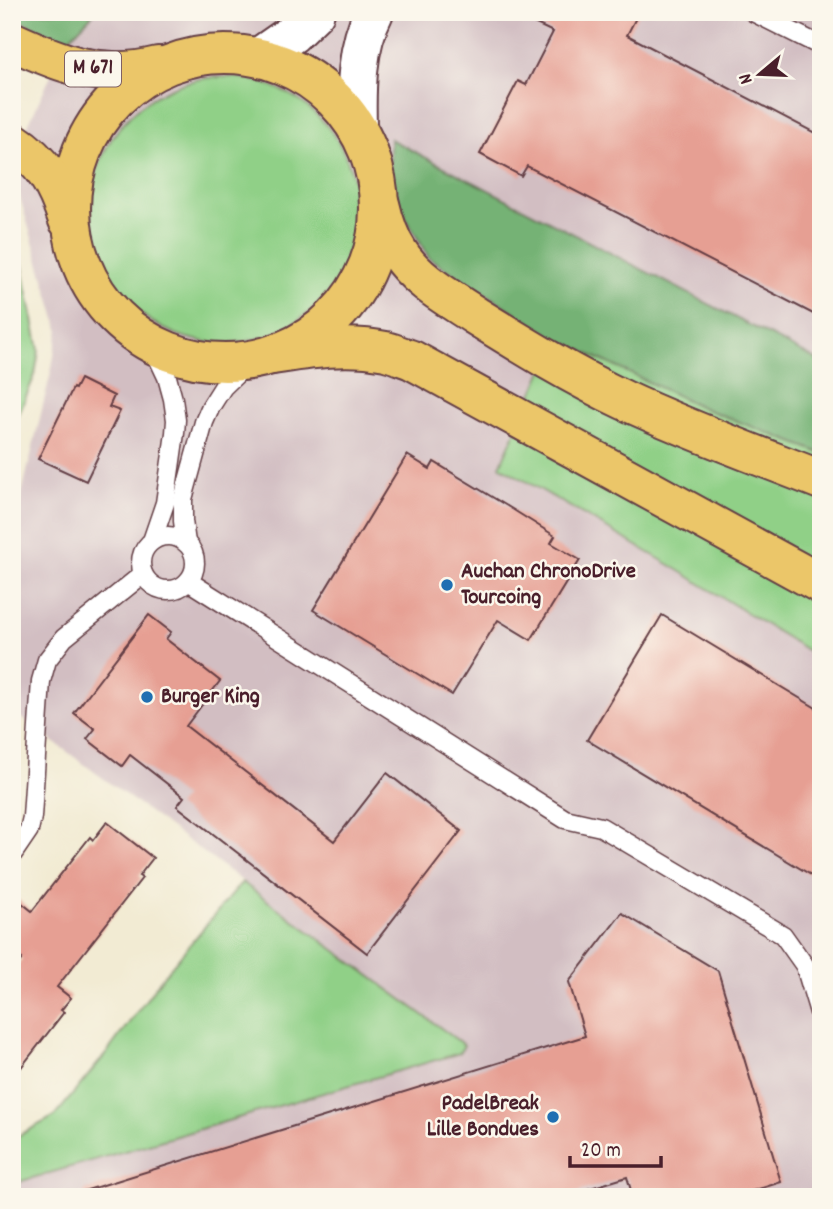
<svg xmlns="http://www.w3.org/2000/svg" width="833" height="1209" viewBox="0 0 833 1209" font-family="Dekko,sans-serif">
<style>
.industrial{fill:#d2bec2}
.green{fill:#90d087;stroke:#6d7859;stroke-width:2}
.forest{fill:#74b274;stroke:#5f6850;stroke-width:2}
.building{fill:#e69f93}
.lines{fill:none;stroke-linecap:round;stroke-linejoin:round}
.service-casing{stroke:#633e44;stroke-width:21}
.tertiary-casing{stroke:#633e44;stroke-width:42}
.primary-casing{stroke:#633e44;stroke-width:42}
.motorway-casing{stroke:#633e44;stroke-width:42}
.service{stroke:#fff;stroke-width:18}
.tertiary{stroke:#fff;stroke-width:38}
.primary{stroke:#ebc669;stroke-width:38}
.motorway{stroke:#ebc669;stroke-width:38}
.poi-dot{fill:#1f6fb2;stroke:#fbf7ec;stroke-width:2.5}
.labels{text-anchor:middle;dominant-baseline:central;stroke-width:5;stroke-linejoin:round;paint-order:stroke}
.shield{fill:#fbf7ec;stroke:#7f6065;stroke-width:2}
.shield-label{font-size:21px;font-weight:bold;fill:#4a1f2b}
.poi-label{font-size:23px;font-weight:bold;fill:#4a1f2b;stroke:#fbf7ec;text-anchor:start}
</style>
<rect width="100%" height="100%" fill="#fbf7ec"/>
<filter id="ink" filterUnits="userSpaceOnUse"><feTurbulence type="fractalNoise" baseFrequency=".0143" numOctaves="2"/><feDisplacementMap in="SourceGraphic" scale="14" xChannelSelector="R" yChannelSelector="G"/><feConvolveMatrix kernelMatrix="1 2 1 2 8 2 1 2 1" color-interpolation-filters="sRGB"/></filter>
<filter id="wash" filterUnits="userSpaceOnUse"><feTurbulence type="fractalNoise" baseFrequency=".00686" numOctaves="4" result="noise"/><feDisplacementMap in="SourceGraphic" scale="28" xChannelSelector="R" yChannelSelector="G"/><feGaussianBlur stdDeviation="1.57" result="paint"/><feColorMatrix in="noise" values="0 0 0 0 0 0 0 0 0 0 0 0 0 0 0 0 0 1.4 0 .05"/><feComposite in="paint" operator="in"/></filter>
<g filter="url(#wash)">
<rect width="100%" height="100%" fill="#f2ebd3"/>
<polygon class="industrial" points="95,12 821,12 821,362 391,139 390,172 429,258 557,339 500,466 675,568 821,659 821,1197 12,1197 12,1184 459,1053 464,1045 12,711 12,534 51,372 59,329 12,171 12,160 66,42"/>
<g class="green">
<circle cx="224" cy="210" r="133"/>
<polygon points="12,231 16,233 39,350 35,375 12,430"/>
<polygon points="557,339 706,409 821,453 821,659 675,568 500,466"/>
<polygon points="242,882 464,1045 460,1053 12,1184 12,1139 55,1116 106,1054 165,974"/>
</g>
<g class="forest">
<polygon points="12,12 95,12 66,42 12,17"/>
<polygon points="390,139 821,362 821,453 706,409 557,339 429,258 402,211 390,172"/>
</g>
<g id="blocks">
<g class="building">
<polygon points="511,12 639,12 627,35 821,136 821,318 527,166 521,176 480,154 518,81 526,85 553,32"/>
<polygon points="80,379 114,396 109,407 120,411 86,481 38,459 73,388 75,389"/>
<polygon points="407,455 430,469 434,462 512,509 555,536 551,543 580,560 531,640 498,620 452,695 313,610"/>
<polygon points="149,615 171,632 166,639 220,681 186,726 334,841 387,773 461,831 367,953 177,806 184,797 130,755 122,766 87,739 95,729 74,713"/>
<polygon points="662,615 821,711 821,881 587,740"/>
<polygon points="107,822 153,858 139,876 142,878 57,987 71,998 61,1010 64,1012 12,1079 12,972 22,959 12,951 12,895 32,911 90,837 93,840"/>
<polygon points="622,913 718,971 781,1182 733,1197 633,1197 627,1177 561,1197 85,1197 84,1191 585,1036 569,982"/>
</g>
</g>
</g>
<g filter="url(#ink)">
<use href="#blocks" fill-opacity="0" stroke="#633e44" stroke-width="2"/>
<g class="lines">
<defs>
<g id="service">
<polyline points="753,12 821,46"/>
<polyline points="151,343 167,377 173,399 176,420 175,433 165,503 152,541"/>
<circle cx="168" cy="563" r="27"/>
<polyline points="186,543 183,521 183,499 204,422 211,406 223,387 251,360"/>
<polyline points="188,581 565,819 601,827 783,935 805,966 821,1019"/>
<polyline points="12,855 29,830 32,817 41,681 47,660 64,638 143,574"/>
</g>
<g id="tertiary">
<polyline points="259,57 292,34 315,12"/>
<path d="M357,127c-1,-38 -1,-80 17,-115"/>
</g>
<g id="primary">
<path d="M12,41c50,23 90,39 146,25"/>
<circle cx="225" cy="208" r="154"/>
<path d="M12,141c32,21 44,43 56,79"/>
</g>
<g id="motorway">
<path d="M380,204c4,18 9,34 19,49 18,28 50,45 77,63 48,30 97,60 148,84 64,30 131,54 197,80"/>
<path d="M272,355c37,-6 76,-12 114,-4 8,2 17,6 26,9l409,224"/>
</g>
</defs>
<use href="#service" class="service-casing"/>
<use href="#tertiary" class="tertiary-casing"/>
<use href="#primary" class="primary-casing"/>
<use href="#motorway" class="motorway-casing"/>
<use href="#service" class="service"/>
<use href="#tertiary" class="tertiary"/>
<use href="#primary" class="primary"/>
<use href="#motorway" class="motorway"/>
</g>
</g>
<g class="poi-dot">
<circle cx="447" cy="585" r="7"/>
<circle cx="147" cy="697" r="7"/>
<circle cx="553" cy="1117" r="7"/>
</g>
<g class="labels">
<rect class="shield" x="65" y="51.5" width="56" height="35" rx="5"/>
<g class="shield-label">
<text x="93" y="69">M 671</text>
</g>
<g class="poi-label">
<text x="461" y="572">Auchan ChronoDrive<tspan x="461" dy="26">Tourcoing</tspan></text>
<text x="161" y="697">Burger King</text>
<text x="539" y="1104" text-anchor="end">PadelBreak<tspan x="539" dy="26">Lille Bondues</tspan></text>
</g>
</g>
<rect width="833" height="1209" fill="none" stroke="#fbf7ec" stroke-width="42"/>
<g transform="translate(760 74) rotate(251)" stroke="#fbf7ec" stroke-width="5" paint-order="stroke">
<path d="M0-5L12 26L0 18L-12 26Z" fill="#4a1f2b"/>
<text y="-10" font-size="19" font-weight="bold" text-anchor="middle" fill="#4a1f2b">N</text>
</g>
<path d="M570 1156v10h91v-10" fill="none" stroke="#4a1f2b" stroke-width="3.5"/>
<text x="581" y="1156" font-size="21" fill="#4a1f2b" stroke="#fbf7ec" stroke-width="5" paint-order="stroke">20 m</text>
</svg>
